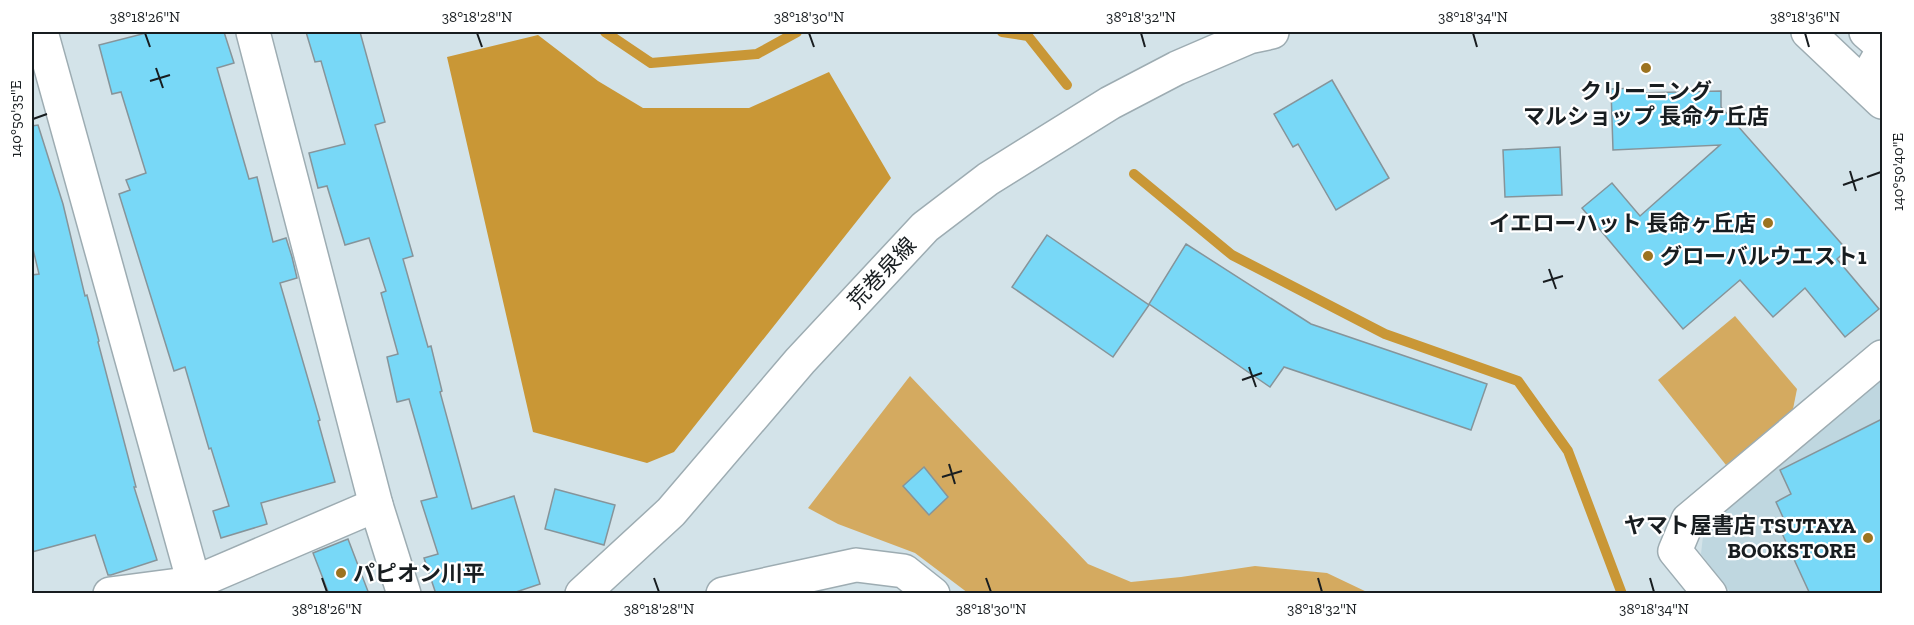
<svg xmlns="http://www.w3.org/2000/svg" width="1914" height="625" viewBox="0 0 1914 625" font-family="'Zilla Slab','Noto Sans JP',serif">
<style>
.built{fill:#bfd7e0}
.green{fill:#d4aa60}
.water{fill:#c99736}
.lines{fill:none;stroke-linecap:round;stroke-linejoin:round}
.stream{stroke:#c99736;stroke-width:10}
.building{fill:#78d8f7;stroke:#86949a;stroke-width:1.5}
.minor-casing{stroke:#9dacb2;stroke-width:36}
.tertiary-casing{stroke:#9dacb2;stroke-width:36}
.primary-casing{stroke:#9dacb2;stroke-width:36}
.minor{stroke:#fff;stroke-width:33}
.tertiary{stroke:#fff;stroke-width:33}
.primary{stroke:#fff;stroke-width:33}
.ticks{fill:none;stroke:#181d20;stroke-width:2}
.poi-dot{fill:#9c7320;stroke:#fff;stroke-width:2}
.labels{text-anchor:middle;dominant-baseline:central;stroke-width:4.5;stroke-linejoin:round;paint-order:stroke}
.poi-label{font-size:22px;font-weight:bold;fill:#181d20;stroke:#fff;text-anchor:end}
.street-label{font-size:22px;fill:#181d20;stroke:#fff}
.neatline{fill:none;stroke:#181d20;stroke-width:2}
.ticks-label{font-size:15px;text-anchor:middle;fill:#181d20}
</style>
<rect width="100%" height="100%" fill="#d3e3e9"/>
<polygon class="built" points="1882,377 1882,593 1731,593 1701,554 1704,527"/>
<g class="green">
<polygon points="1735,316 1797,389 1792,414 1726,465 1658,380"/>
<polygon points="910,376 1088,564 1131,582 1181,577 1255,566 1327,573 1369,593 968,593 915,553 838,524 808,508"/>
</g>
<polygon class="water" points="538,35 598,81 643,108 749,108 829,72 891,178 674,452 647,463 533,432 447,57"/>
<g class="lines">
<g class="stream">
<polyline points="605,32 651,63 757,54 797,32"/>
<polyline points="1002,32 1028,36 1067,85"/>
<polyline points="1134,174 1232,255 1385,334 1518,381 1568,451 1622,594"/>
</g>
</g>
<g class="building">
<polygon points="150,32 224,32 234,63 217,68 249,179 257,177 273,242 286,238 292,257 297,278 280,283 320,420 318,421 335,482 261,503 267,524 221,538 213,511 229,506 211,448 209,449 185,367 174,371 119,194 130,190 126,180 146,173 121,92 112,94 99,45"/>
<polygon points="306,32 360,32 385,122 375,125 413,256 403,259 428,347 431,346 442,391 440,392 472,509 514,496 540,584 510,594 436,594 424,558 438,554 421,501 437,497 409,399 397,402 387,357 398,354 381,293 386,291 369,238 345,245 327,186 318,188 309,153 345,144 321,61 315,62"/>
<polygon points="1332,80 1389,178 1336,210 1298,144 1293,147 1274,114"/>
<polygon points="1638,88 1638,93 1721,91 1721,107 1847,250 1837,259 1879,309 1845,337 1805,288 1773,317 1740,280 1683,329 1582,208 1612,183 1640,216 1720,145 1613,150 1611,89"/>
<polygon points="38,125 63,204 85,296 87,295 99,341 98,342 136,487 134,487 157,560 111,575 108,575 95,535 32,552 32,275 39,274 32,245 32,126"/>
<polygon points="1560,147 1562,195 1505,197 1503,150"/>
<polygon points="1047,235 1149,305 1113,357 1012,287"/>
<polygon points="1186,244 1311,324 1487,384 1471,430 1284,367 1270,387 1149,304"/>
<polygon points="1882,419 1882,594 1810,594 1780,529 1787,526 1776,502 1791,494 1780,470"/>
<polygon points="924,467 948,497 929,515 903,486"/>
<polygon points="555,489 615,505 604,545 545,529"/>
<polygon points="348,539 369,594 329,594 313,553"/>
</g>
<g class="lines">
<defs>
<g id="minor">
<polyline points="41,32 194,583"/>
<polyline points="253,32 376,505 404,594"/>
<polyline points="110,594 194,583 376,505"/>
<polyline points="723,594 856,565 904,571 933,594"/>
<polyline points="1710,594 1675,551 1688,520 1882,357"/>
</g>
<g id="tertiary">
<polyline points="1864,83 1882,52"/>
<polyline points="582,594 671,512 800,361 925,227 988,179 1110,103 1177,68 1249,37 1272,32"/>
</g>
<g id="primary">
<polyline points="1808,32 1882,102"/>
<polyline points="1866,32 1882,46"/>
</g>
</defs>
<use href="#minor" class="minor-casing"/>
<use href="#tertiary" class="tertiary-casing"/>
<use href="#primary" class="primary-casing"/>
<use href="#minor" class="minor"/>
<use href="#tertiary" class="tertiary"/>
<use href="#primary" class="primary"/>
</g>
<path class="ticks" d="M145,33l5,14M477,33l5,14M809,33l5,14M1141,33l4,14M1473,33l4,14M1805,33l4,14M156,68l7,20M150,81l20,-6M33,119l14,-5M1850,171l6,20M1867,177l14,-5M1843,185l20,-7M1549,269l7,20M1543,282l20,-6M1249,367l7,20M1242,380l20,-7M949,464l6,20M942,477l20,-6M322,578l5,14M654,578l5,14M986,578l5,14M1318,578l4,14M1650,578l4,14"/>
<g class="poi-dot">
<circle cx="1646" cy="68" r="6"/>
<circle cx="1768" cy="223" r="6"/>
<circle cx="1648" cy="256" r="6"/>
<circle cx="1868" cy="538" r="6"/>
<circle cx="341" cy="573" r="6"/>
</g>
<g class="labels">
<g class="poi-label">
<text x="1646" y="91" text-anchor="middle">クリーニング<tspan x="1646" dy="25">マルショップ 長命ケ丘店</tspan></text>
<text x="1756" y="223">イエローハット 長命ヶ丘店</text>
<text x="1660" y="256" text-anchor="start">グローバルウエスト1</text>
<text x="1856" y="525">ヤマト屋書店 TSUTAYA<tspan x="1856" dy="25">BOOKSTORE</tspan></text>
<text x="353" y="573" text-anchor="start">パピオン川平</text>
</g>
<g class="street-label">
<text transform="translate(882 273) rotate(-47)">荒巻泉線</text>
</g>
</g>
<rect width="1914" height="625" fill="none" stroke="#ffffff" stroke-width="66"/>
<rect x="33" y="33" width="1848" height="559" class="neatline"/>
<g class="ticks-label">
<text x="145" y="22">38°18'26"N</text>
<text x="477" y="22">38°18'28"N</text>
<text x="809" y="22">38°18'30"N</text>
<text x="1141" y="22">38°18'32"N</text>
<text x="1473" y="22">38°18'34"N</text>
<text x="1805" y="22">38°18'36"N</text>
<text transform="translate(16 119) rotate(-90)" y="5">140°50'35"E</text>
<text transform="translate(1898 172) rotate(-90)" y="5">140°50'40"E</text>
<text x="327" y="614">38°18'26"N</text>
<text x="659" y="614">38°18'28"N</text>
<text x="991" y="614">38°18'30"N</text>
<text x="1322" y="614">38°18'32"N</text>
<text x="1654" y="614">38°18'34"N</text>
</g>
</svg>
